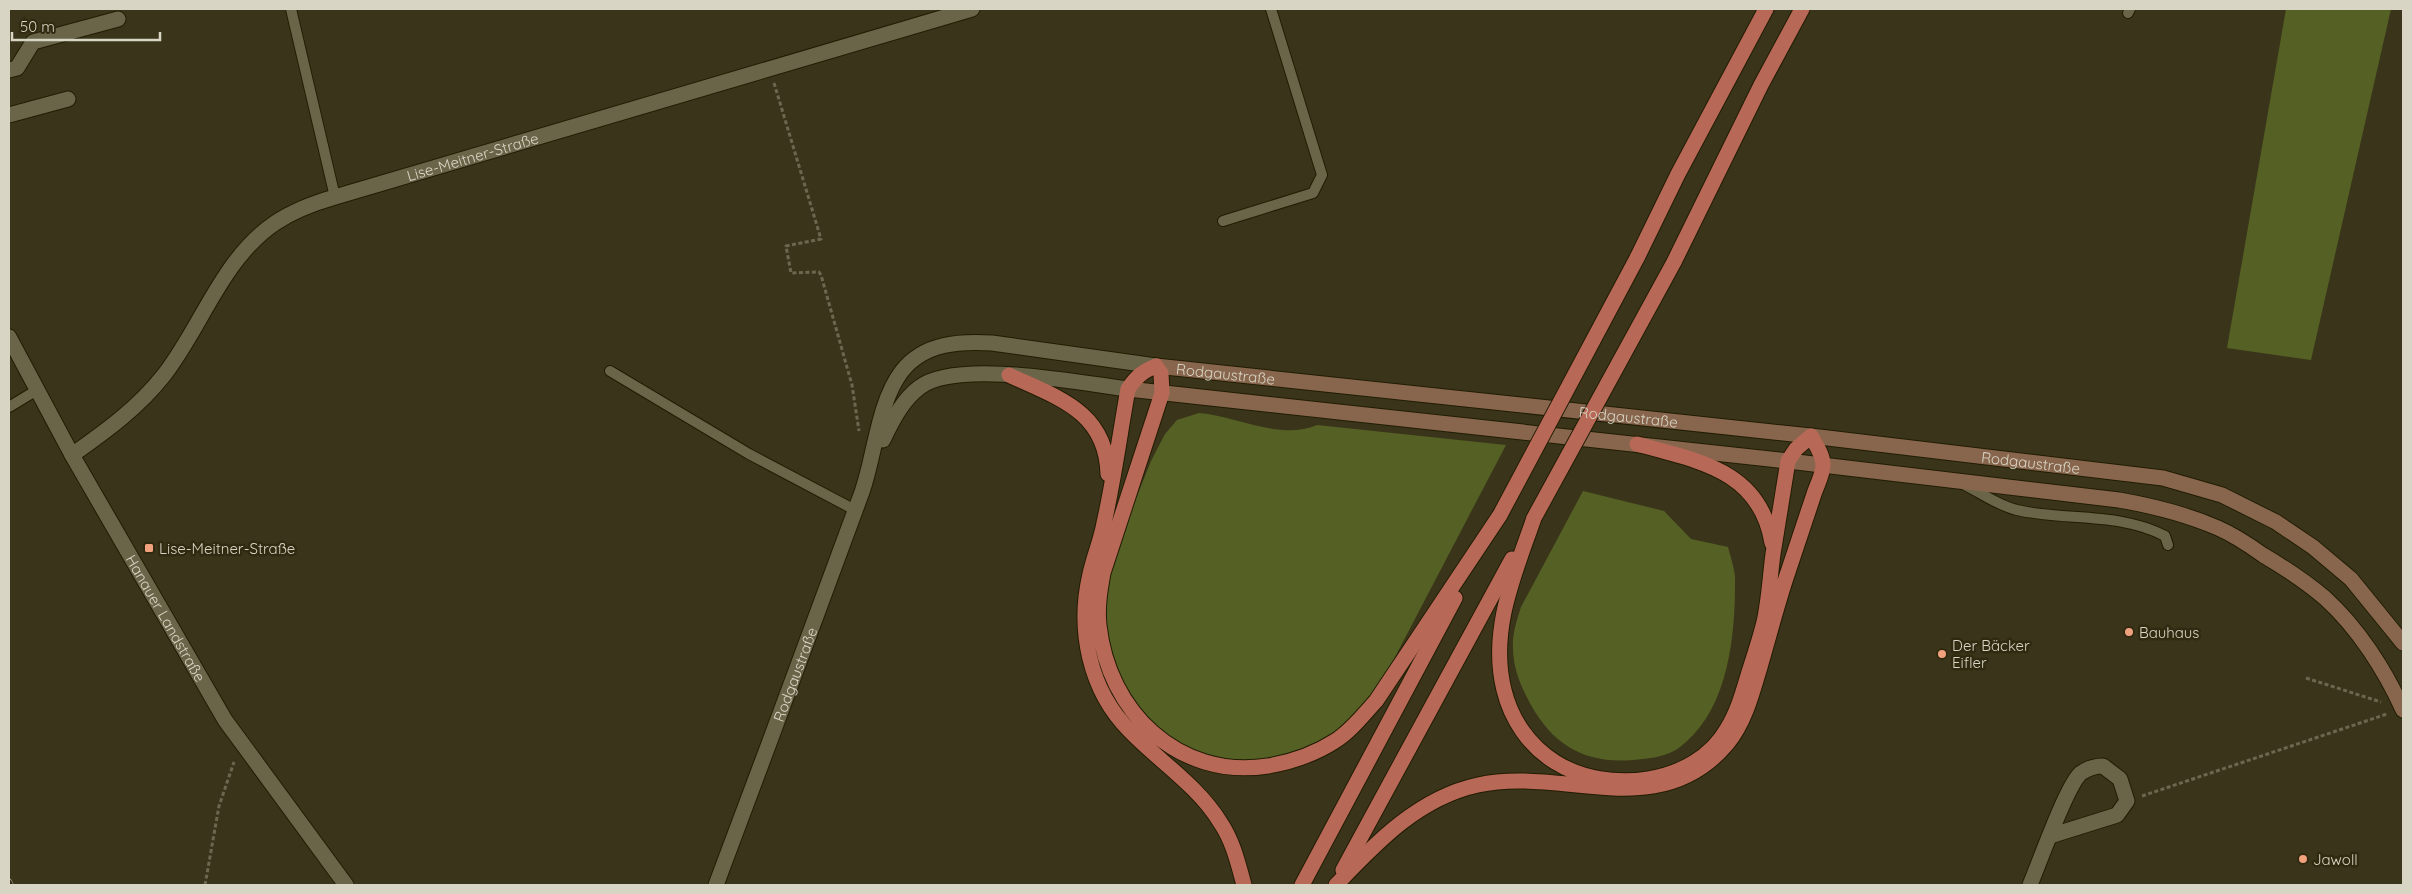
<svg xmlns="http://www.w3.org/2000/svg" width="2412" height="894" viewBox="0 0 2412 894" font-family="Quicksand,sans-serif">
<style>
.green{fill:#556124}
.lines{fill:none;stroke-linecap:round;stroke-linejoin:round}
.service-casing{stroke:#211c03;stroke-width:12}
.minor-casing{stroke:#211c03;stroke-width:17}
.tertiary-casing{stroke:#211c03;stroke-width:17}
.secondary-casing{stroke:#211c03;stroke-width:17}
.trunk-casing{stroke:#211c03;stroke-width:17}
.path{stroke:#6c6850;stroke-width:3;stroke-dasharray:4 2.5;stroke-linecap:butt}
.service{stroke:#6a6448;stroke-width:10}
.minor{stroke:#6a6448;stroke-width:15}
.tertiary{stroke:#6a6448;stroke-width:15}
.secondary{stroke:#87664d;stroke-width:15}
.trunk{stroke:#b86856;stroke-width:15}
.rail-casing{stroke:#989480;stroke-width:5.5}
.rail{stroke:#302a10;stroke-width:4;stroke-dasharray:11;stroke-linecap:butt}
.trunk-bridge-casing{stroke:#211c03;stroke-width:17;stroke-linecap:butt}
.trunk-bridge{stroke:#b86856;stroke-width:15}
.poi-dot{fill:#f1a17c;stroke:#302a10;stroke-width:2}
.labels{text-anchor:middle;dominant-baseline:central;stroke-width:5;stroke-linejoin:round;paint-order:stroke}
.street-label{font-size:15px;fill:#d8d5c5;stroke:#302a10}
.poi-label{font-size:15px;fill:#d8d5c5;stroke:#302a10;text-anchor:start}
</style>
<rect width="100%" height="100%" fill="#3a351a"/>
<g class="green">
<polygon points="2286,9 2391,9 2311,360 2227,348"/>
<path d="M1199,413c38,3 81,28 118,12l189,20 -133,254 -22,24 -45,29 -51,10 -44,-5 -39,-17 -26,-19 -26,-39 -16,-57 5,-52 17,-50 25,-62 14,-27 12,-14z"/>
<path d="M1583,491l81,20 27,28 37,8c3,12 8,25 7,37 0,53 -7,121 -49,158 -4,3 -8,7 -12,9 -11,6 -28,8 -41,9 -47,4 -79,-14 -102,-55 -10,-18 -18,-37 -18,-57 -1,-14 4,-28 8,-41z"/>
</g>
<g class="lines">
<defs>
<g id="service">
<polyline points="291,9 335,197"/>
<polyline points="2128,13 2130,9"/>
<polyline points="1223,221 1313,193 1322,175 1271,9"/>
<polyline points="610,371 749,454 855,510"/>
<polyline points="9,407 37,390"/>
<path d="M1965,485c16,8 34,21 52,25 48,11 103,2 148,26l3,9"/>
</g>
<g id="minor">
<polyline points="9,70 17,68 33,42 118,19"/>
<polyline points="9,115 68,99"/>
<path id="s1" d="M72,455c34,-24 66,-47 92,-80 38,-49 58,-116 111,-152 18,-12 39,-20 60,-26l637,-188"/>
<path d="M2030,885c9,-21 37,-101 51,-112 7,-5 14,-7 22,-7l17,13 7,22 -10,14 -67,21"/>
</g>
<g id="tertiary">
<path id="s2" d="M9,337l63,118 153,265 121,165"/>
<path d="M883,440c9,-19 20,-41 37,-53 37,-28 161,-4 208,2"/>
<path id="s3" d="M716,885c49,-131 98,-261 146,-393 13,-37 16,-90 40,-121 22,-28 57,-30 90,-28l164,23"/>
</g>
<g id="secondary">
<path id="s4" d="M1156,366l655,70 352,42 59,17 54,27 37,25 38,32 52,64"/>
<path d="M1128,389l660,72 331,39c34,6 67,14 99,28 16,7 31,17 45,27 22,13 43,27 62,43 33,30 60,72 78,112"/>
</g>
<g id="trunk">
<polyline points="1637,258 1678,174 1766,9"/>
<polyline points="1674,262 1761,85 1802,9"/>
<path d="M1009,375c49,23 97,36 99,99"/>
<path d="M1637,444c61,17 123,26 135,99"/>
<polyline points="1343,870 1512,559"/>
<path d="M1244,885c-6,-22 -11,-44 -24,-63 -23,-37 -60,-60 -90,-91 -41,-41 -53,-102 -40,-157 4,-18 11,-34 14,-51 10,-44 16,-90 24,-134 8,-12 15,-18 28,-23l5,7 1,20 -59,180c-3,17 -6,34 -4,52 9,86 79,155 169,141 23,-4 47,-12 67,-25 16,-10 28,-26 41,-40l124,-186"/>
<polyline points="1302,885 1455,598"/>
<path d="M1336,885c40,-42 82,-87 142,-100 85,-19 180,40 249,-41 18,-22 25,-50 33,-77 9,-31 17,-62 27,-92 9,-27 18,-54 27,-81 3,-9 9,-20 9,-29 0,-10 -7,-20 -12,-29l-15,13 -8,12c-5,31 -10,62 -15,93 -3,22 -4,46 -9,68 -4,17 -10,34 -15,50 -6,20 -11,39 -22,57 -32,56 -120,66 -172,33 -26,-16 -44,-43 -51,-72 -15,-60 11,-117 30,-172"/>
</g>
</defs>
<use href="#service" class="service-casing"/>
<use href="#minor" class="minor-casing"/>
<use href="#tertiary" class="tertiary-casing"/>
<use href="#secondary" class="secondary-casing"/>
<use href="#trunk" class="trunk-casing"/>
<g class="path">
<polyline points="774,83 821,239 786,246 791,273 819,272 821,275 852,385 859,431"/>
<polyline points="2306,678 2381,702"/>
<polyline points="2142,796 2387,714"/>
<polyline points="205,885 219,806 234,762"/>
</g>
<use href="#service" class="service"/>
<use href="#minor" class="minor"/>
<use href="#tertiary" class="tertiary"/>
<use href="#secondary" class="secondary"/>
<use href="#trunk" class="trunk"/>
<defs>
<polyline id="rail" points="9,881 11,885"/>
</defs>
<use href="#rail" class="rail-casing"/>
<use href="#rail" class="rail"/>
<defs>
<g id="trunk-bridge">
<polyline points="1500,515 1637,258"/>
<polyline points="1534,518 1674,262"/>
</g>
</defs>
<use href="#trunk-bridge" class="trunk-bridge-casing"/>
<use href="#trunk-bridge" class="trunk-bridge"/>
</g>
<g class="poi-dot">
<rect x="144" y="543" width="10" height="10" rx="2.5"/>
<circle cx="2129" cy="632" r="5"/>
<circle cx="1942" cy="654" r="5"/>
<circle cx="2303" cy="859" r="5"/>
</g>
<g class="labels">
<g class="street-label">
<text stroke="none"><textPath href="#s1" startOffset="521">Lise-Meitner-Straße</textPath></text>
<text stroke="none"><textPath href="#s4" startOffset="70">Rodgaustraße</textPath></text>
<text stroke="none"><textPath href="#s4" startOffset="475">Rodgaustraße</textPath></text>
<text stroke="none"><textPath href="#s4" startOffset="880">Rodgaustraße</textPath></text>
<text stroke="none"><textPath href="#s2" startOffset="322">Hanauer Landstraße</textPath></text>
<text stroke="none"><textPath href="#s3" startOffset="225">Rodgaustraße</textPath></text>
</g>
<g class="poi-label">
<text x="159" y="548">Lise-Meitner-Straße</text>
<text x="2139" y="632">Bauhaus</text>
<text x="1952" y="645">Der Bäcker<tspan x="1952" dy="17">Eifler</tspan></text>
<text x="2313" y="859">Jawoll</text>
</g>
</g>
<rect width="2412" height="894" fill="none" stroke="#d8d5c5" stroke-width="20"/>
<path d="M12 32v8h148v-8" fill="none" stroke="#d8d5c5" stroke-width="2.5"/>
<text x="20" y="32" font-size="15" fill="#d8d5c5" stroke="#302a10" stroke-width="4" paint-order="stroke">50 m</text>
</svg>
